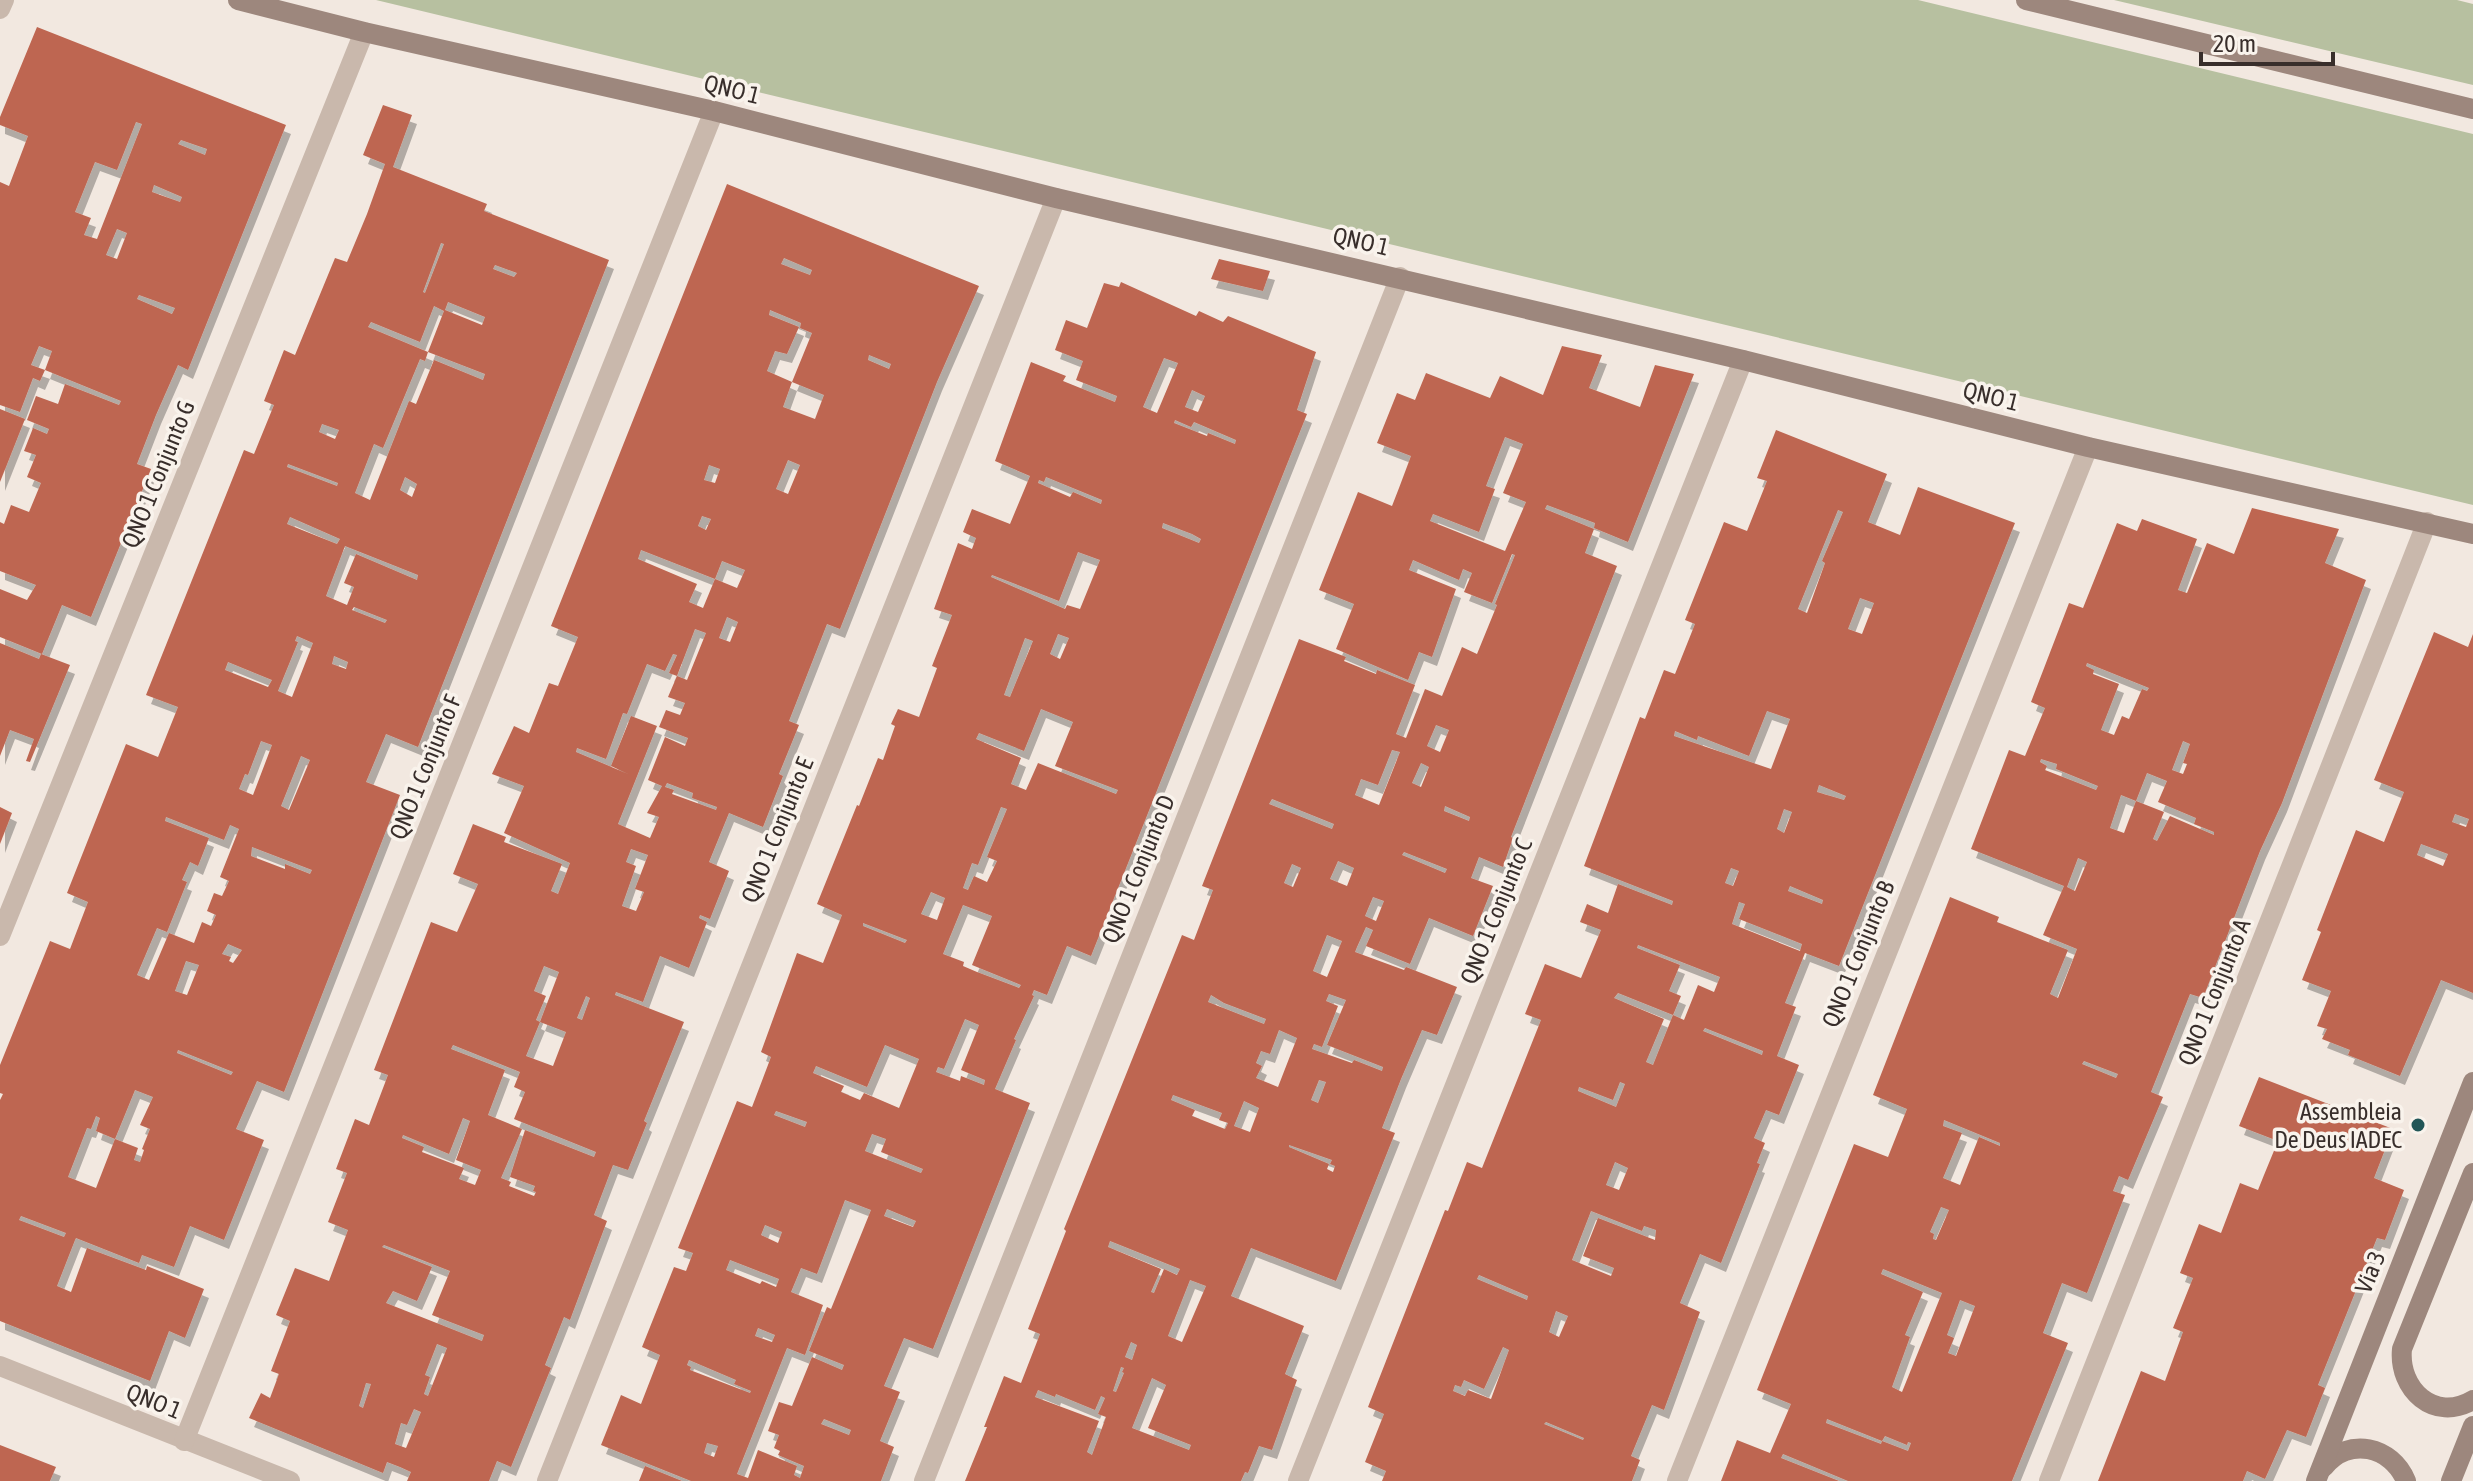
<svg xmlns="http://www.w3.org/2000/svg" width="2473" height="1481" viewBox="0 0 2473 1481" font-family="'Asap Condensed',sans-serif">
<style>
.green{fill:#b7c0a0}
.building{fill:#be6651;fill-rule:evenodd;filter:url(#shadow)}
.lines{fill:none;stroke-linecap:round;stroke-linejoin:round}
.street{stroke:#c9b8ac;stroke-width:20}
.secondary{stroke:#9d877d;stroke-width:20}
.poi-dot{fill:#225657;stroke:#f9f3ec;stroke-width:3}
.labels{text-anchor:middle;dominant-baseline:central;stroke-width:7;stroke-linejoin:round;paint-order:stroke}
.street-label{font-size:24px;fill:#382e2b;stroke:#f9f3ec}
.poi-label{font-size:24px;fill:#382e2b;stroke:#f9f3ec;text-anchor:end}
</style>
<defs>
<filter id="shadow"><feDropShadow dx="5" dy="9" stdDeviation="0" flood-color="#0004"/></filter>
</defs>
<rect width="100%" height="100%" fill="#f2e8e0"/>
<g class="green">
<polygon points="376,0 1918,0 2473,134 2473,505"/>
<polygon points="2114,0 2457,0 2473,4 2473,85"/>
</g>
<g class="building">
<path d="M37,27l249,98 -98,245 -10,-5 -22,50 -19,49 14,5 -60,148 -29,-12 -20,49 -42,-17v-48l27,11 9,-15 -36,-14v-49l4,2 7,-19 18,7 12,-29 -14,-6 9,-22 -12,-4 9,-23 14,6 2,-5 -22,-9 9,-24 22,8 7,-20 54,21 2,-4 -76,-31 -5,11 -7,-3 -13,34 -20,-7v-223l9,4 19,-50 -28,-11v-8zM136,122l6,2 -45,115 -13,-4 7,-17 -16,-6 20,-50 22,8zM181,140l26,9 -2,6 -27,-11zM154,185l28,12 -2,5 -28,-10zM117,229l10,4 -10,26 -11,-4zM139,295l36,13 -3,6 -35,-15zM39,346l13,5 -7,19 -14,-5z"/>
<path d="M383,105l29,10 -19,52 94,37 -3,7 125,49 -191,487 -32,-13 -20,48 34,13 -116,297 -27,-11 -21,48 28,11 -40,100 -34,-14 -16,41 -32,-12 -3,8 -63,-25 -1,2 -18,46 14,6 16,-44 59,22 1,-4 57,23 -19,49 -16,-7 -19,50 -150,-60v-221l3,-6 -3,-1v-28l50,-124 20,8 18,-47 -21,-9 59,-149 32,13 20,-50 -32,-12 98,-245 10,4 20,-49 -10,-4 20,-51 11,5 40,-97 12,4 20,-48 18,-50 -22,-9zM441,243l3,1 -19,49 -2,-1zM495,265l22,8 -3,4 -21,-8zM448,302l37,15 -3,8 -37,-15zM434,306l10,5 -16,41 57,22 -2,6 -49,-20 -18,44 -7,-3 -39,99 -15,-7 19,-49 9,4 37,-89 5,2 3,-9 -60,-25 3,-5 49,20zM322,424l17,6 -4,9 -16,-7zM288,464l50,19 -1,3 -50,-19zM405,477l12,7 -5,13 -12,-7zM290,517l50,22 -3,5 -50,-20zM345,546l73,29 -1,5 -61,-26 -12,29 10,4 -7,18 -21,-9zM354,607l33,13 -2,3 -33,-13zM297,636l16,7 -21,54 -14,-6 20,-49 -3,-1zM334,656l14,6 -2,7 -14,-5zM228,662l44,18 -4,7 -43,-17zM261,741l11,4 -19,50 -14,-6 6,-15 3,1zM301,756l9,4 -21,50 -8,-4zM166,817l58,23 6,-15 9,4 -19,48 9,4 -7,15 -8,-3 -7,18 9,4 -5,11 -9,-4 -8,21 -25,-10 -20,47 -12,-5 20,-47 10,4 20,-50 -5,-2 8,-18 8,4 11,-28 -44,-17zM252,847l60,23 -2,4 -25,-10v5l-34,-13zM228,944l14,6 -9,13 -4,-2 2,-4 -9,-3zM186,961l13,4 -12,30 -12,-4zM178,1050l55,22 -2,3 -54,-22zM135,1090l18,7 -13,28 10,4 -8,20 2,1 -4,12 -6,-2 4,-12 -23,-9 -19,49 -28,-11 19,-49 4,1 5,-13 4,2 -4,13 19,8zM21,1216l45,17 -2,4 -45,-17z"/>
<path d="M727,184l252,102 -42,96 -97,247 -13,-5 -38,97 10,4 -20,49 4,2 -20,51 -34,-14 -20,49 20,9 -19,48 -10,-4 -1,3 8,4 -18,46 -29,-12 -17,46 -27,-10 -1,3 69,27 -40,99 3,2 -19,47 -15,-5 -19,50 13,6 -37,99 -6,-3 -19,48 6,3 -40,99 -14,-6 -8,20h-82l4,-9 -11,-5 -13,-5 -4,11 -134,-55 12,-25 9,5 9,-24 -8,-3 19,-50 -14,-6 19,-47 34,13 19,-51 -20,-8 19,-49 -11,-4 19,-50 14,6 19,-50 -14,-5 57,-148 26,10 21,-48 -25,-10 20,-50 33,13 -2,5 58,22 -11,27 7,3 12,-31 -66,-30 20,-47 -32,-12 22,-48 15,7 20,-50 9,3 20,-49 -27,-11zM784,258l28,12 -2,5 -29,-11zM770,310l31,13 -1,5 12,5 -20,49 32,13 -9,24 -32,-12 9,-25 -25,-11 8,-20 12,3 12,-27 -30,-12zM869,355l22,9 -2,5 -21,-9zM788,460l12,5 -12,29 -12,-5zM709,465l11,4 -5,14 -11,-3zM702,516l9,3 -5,11 -8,-4zM641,550l74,29 7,-18 23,9 -8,18 -22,-9 -12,29 -14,-6 8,-18 -59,-25zM727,617l11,5 -8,20 -11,-4zM695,629l11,4 -19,47 -10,-4 -9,21 17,6 -5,12 -14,-5 -7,17 29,11 -3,8 -20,-9 -17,43 14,6 -15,27 12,4 -9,21 -32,-14 39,-98 -26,-10 -20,50 17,8 -52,-22 1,-4 29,11 17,-46 4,1 20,-50 18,7 8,-17 4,1 -8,18 8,3zM667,783l26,10 -1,5 25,9 -1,3 -44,-16 2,-4 -9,-3zM631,849l17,6 -13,34 9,3 -8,19 -14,-5 14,-40 -10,-4zM544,966l15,6 -19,50 -4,-2 10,-24 -12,-5zM586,996l4,2 -8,22 -5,-2zM540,1022l26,10 -13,34 -27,-10zM453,1045l67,27 -6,15 11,5 -11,27 82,33 -2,5 -69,-27 -15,47 25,9 -2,5 3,1 -2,4 -25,-10 2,-4 -10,-4 21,-49 -34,-14 17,-45 -54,-21zM463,1118l7,3 -14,39 25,10 -6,15 -16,-6 5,-11 -42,-16 2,-5 -22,-9 1,-3 46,19zM384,1245l66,26 -18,44 52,20 -2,6 -96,-38 7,-12 24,10 15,-34 -50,-20zM437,1344l10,4 -19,48 -4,-2 6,-17 -5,-2zM366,1383l5,1 -8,24 -4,-2zM414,1409l7,3 -15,36 -11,-4 6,-21 6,2z"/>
<polygon points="1219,259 1270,271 1263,291 1211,279"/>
<path d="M1121,282l75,34 3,-5 24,11 5,-6 88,36 -19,58 10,4 -216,542 -24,-10 -20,49 -13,-5 -2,5 2,1 -20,43 2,1 -21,49 35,14 -97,246 -29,-11 -20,48 16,6 -20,49 14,6 -13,34h-190l-90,-36 20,-50 20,9 19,-49 -18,-8 32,-80 12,4 7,-18 -15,-5 59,-147 15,6 19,-50 -10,-5 36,-99 26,10 19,-48 -25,-11 40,-99 2,1 19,-48 5,2 12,-34 -4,-2 7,-15 21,8 18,-49 -5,-2 20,-51 -18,-6 24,-66 14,6 4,-11 -13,-6 9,-23 38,15 20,-48 -35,-15 36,-99 35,14 -3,5 52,21 2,-6 -41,-16 7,-19 -28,-11 11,-30 21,8 17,-45 15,4zM1164,358l14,5 -21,50 -14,-6zM1192,390l13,6 -7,16 -13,-5zM1175,420l16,7 3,-5 42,18 -1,4 -27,-11 -1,3 -33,-13zM1046,477l56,23 -1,4 -28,-12 -3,5 -32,-14 1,-3 5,2zM1163,523l29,11 9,5 -2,4 -37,-15zM1078,552l22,8 -20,49 -13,-4 -2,4 -74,-32 1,-2 67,26zM1058,634l11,4 -9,21 -10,-5zM1025,638l8,3 -23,56 -6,-2zM1041,709l32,13 -18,44 63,24 -2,4 -78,-31 -12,27 -15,-6 10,-26 -45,-19 3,-6 45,18zM1001,807l6,2 -20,48 10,4 -10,21 -13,-6 -6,14 -5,-2 9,-25 6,2zM931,892l14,6 -8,22 -16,-6zM963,905l29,11 -20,49 49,20 -2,3 -42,-16 -14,-6 1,-4 -21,-8zM863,923l44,17 -2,3 -42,-17zM965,1019l14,6 -18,45 24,10 -1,5 -23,-9 -1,5 -24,-9 2,-5 6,2zM885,1045l34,14 -20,49 -35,-15 -4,7 -19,-8 3,-6 -31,-13 3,-7 51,21zM776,1111l31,11 -2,5 -31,-12zM872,1134l14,5 -5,13 42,17 -2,4 -56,-22zM845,1200l26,10 -40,99 -4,-2 -18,44 35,14 -2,5 -30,-13 -20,49 -13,-4 -11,29 11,4 -5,13 6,3 -2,4 26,11 -4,12 -6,-3 3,-9 -39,-16 -10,28 -11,-4 50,-126 18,7 18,-50 -32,-13 10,-24 16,6zM887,1209l29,12 -3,6 -29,-11zM765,1225l17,7 -4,11 -17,-8zM730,1260l49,19 -3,8 -14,-6 -2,3 -34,-14zM758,1328l17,7 -3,7 -17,-6zM689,1360l47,20 -2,4 17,7 -1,2 -60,-23 1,-3 -4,-2zM824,1419l27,11 -2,5 -28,-11zM707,1443l11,3 -4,11 -10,-4z"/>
<path d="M1562,346l40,9 -13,33 51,19 15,-42 39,9 -66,168 -34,-14 1,-5 -48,-18 -2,4 49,20 -9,24 32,13 -106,271 2,1 -10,29 -24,-10 -8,21 22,8 -20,50 -44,-18 -19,46 -44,-18 7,-16 -7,-3 -9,20 -2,5 49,18 2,-3 51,20 -20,48 -15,-5 -21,49 -19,49 13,5 -59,148 -85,-33 -20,48 73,30 -19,48 12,6 -25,70 -13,-4 -11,27 -3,-1 -4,9h-276l22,-54h-3l20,-51 17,7 19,-49 -12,-5 38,-98 -2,-2 118,-294 12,5 19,-50 -11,-4 97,-247 47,18 -2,4 32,13 1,-4 38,15 -19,49 10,4 19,-49 17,7 20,-49 15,7 20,-49 -2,-1 20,-49 -3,-1 -20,49 -28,-11 8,-19 -9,-4 -4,11 -46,-20 -4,10 47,19 -24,68 -13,-5 -11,28 -72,-31 18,-45 -35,-14 39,-98 34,14 7,-18 12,-32 -34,-13 20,-50 18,7 11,-27 64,25 10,-22 43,19zM1505,437l18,7 -20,49 23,9 -21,49 -75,-30 3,-7 46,18 16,-43 -9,-3zM1436,725l13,5 -9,22 -13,-6zM1392,750l8,2 -21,53 -24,-10 6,-16 17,6zM1421,763l8,4 -8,20 -9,-4zM1272,799l62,25 -2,5 -63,-25zM1445,806l25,11 -1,4 -25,-10zM1404,852l43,17 -2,4 -43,-18zM1338,861l16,7 -7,18 -17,-7zM1292,864l9,4 -8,19 -9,-4zM1373,897l11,4 -8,20 -11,-5zM1327,935l15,6 -15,36 -14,-6zM1329,994l17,6 -19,45 56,22 -1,4 -28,-11 -2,3 -40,-14 2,-5 8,3 16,-41 -12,-5zM1211,995l13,8 42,16 -2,5 -56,-22zM1279,1030l18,8 -19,49 -22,-9 6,-12 -6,-3 5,-12 9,3zM1319,1080l7,2 -8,21 -7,-3zM1173,1095l49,18 -3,7 9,3 -3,6 -33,-13 3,-6 -24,-10zM1244,1101l15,7 -9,24 -16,-6zM1289,1145l43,15 -2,4 5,2 -2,6 -6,-3 2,-5 -40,-17zM1110,1241l70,28 -3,6 -13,-6 -10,24 -3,-1 10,-23 -53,-22zM1190,1280l16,6 -24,56 -14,-6zM1131,1342l6,3 -5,15 -7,-3zM1121,1367l3,1 -2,4 2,1 -8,19 -3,-1zM1152,1378l14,7 -18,43 43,17 -2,5 -57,-22zM1038,1390l17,7 1,-3 39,16 6,-14 4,2 -7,16 8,3 -14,38 -5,-3 12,-31 -64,-24z"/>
<polygon points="0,409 25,419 0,482"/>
<path d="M1776,430l111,44 -19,48 32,13 18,-48 97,36 -176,443 -34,-13 -20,50 11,4 -19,49 22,9 -20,50 -13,-5 -12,28 11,5 -8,20 3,1 -39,99 -21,-9 -20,49 20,9 -36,98 -12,-5 -21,51 9,4 -8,21h-250l4,-10 -21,-9 19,-48 -16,-7 77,-197 3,1 19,-49 15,6 59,-148 -16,-6 20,-50 36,14 20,-48 -21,-8 7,-18 21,9 10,-29 54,21 1,-4 -89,-35 56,-149 5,2 19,-49 11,4 20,-50 -10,-4 39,-98 23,9 20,-50 -10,-3zM1838,510l5,2 -21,49 3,2 -18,50 -9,-4zM1860,598l14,5 -12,31 -14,-5zM1767,711l23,8 -19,50 -97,-33 1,-5 22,9 1,-4 51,20zM1819,785l27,11 -2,4 -27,-8zM1784,809l8,3 -8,21 -7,-4zM1731,868l8,3 -6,15 -8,-3zM1790,886l33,14 -1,4 -34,-13zM1739,902l6,2 -6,15 63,25 -2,7 -68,-27zM1638,945l82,32 -6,15 -16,-7 -14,35 -11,-5 -20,50 -7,-3 18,-43 -50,-21 4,-5 55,22 8,-19 -12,-5 11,-26 -43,-17zM1705,1028l58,23 -1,4 -59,-24zM1620,1082l5,2 -9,23 -38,-16 1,-4 34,13zM1615,1162l13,6 -9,22 -13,-5zM1591,1211l51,20 2,-5 12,4 -1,10 -57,-22 -15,38 31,12 -3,8 -39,-16zM1479,1275l49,21 -1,4 -50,-21zM1556,1311l12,5 -9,21 -10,-5zM1503,1347l6,3 -18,49 -23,-9 -3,6 -12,-5 2,-6 6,2 3,-7 20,9zM1546,1422l38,16 -1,2 -39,-16z"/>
<path d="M2252,508l87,21 -14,34 41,17 -84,223 -22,48 -57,147 -13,-4 -39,98 12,5 -35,83 -9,-4 -6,15 12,4 -38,98 -25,-10 -19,50 25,10 -56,138h-164l-65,-27 -2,4 58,23h-118l16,-41 33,13 21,-49 -34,-14 97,-246 34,13 19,-48 -34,-14 77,-198 49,20 -2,5 71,28 -18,44 8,4 19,-49 -34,-14 21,-49 -93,-37 38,-99 16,6 20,-48 -14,-6 38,-99 14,5 34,-85 20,8 5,-12 55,20 -19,51 9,3 20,-50 27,11zM2087,663l62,25 -2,3 -5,-2 -13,30 -7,-3 -8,19 -13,-5 18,-46 -26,-10 1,-4 -8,-4zM2183,741l7,3 -7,19 4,1 -4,10 -11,-4zM2041,759l16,5 -1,5 42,17 -2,4 -51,-20 2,-4 -7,-4zM2147,773l20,8 -9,21 38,16 -2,6 20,8v3l-44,-19 -13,25 -4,-2 11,-27 -28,-11zM2121,795l15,6 -12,32 -14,-5zM2078,858l9,4 -12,29 -8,-4zM2084,1061l34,13 -2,4 -34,-14zM1944,1120l56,23v3l-21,-9 -19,48 -17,-7 19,-45 -19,-7zM1941,1207l8,3 -13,30 -3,-1 1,-5 -4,-2zM1883,1269l59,24 -40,99 -10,-5 18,-50 -5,-2 18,-43 -42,-18zM1960,1300l15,6 -19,50 -8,-3 6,-15 -7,-3zM1827,1419l55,22 3,-5 22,9 1,-3 3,1 -3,8 -26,-10 -1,3 -55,-21z"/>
<path d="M2434,632l34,15 5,-13v359l-32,-13 -41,96 -52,-21 2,-5 -28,-11 5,-10 -10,-3 14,-35 -29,-11 19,-48 -4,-2 39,-100 28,12 20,-50 -30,-12zM2455,814l14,5 -3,8 -14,-5zM2421,844l27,10 -5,12 -26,-11z"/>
<polygon points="0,643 39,659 41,654 70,665 30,762 26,761 34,739 10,730 0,756"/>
<polygon points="0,807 12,813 0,844"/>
<polygon points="2259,1077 2393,1129 2374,1178 2404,1190 2385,1240 2377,1238 2318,1385 2325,1388 2306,1437 2287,1430 2265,1479 2247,1471 2243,1481 2098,1481 2141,1371 2165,1381 2183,1332 2173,1328 2193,1278 2180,1273 2199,1224 2221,1233 2240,1183 2258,1190 2264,1175 2278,1141 2239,1126"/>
<polygon points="0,1445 56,1467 50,1481 0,1481"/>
<polygon points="645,1466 682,1481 639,1481"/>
</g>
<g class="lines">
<g class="street">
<polyline points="0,9 4,0"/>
<polyline points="0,936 364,32"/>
<polyline points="0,1366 290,1481"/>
<polyline points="184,1441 714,111"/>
<polyline points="547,1481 1056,198"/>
<polyline points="924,1481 1400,277"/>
<polyline points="1298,1481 1743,360"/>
<polyline points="1677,1481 2088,447"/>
<polyline points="2049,1481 2427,522"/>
</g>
<g class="secondary">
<polyline points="238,0 364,32 714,111 1056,198 1743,360 2088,447 2473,534"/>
<polyline points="2026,0 2473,109"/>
<path d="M2473,1173l-71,176c-4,40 32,74 71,51"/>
<path d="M2324,1467c24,-31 68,-21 82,14"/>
<polyline points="2316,1481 2473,1082"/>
<polyline points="2451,1481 2473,1426"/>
</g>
</g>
<circle class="poi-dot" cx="2418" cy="1125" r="8"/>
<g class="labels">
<g class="street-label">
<text transform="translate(732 89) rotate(14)">QNO 1</text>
<text transform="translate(1361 241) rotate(13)">QNO 1</text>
<text transform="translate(1991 396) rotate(14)">QNO 1</text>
<text transform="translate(158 474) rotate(-68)">QNO 1 Conjunto G</text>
<text transform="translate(425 767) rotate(-68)">QNO 1 Conjunto F</text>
<text transform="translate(777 830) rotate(-68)">QNO 1 Conjunto E</text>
<text transform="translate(1138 869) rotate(-68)">QNO 1 Conjunto D</text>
<text transform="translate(1496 911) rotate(-68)">QNO 1 Conjunto C</text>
<text transform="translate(1858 954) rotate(-68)">QNO 1 Conjunto B</text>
<text transform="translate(2214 992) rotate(-68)">QNO 1 Conjunto A</text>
<text transform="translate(2370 1272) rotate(-68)">Via 3</text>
<text transform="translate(154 1401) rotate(22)">QNO 1</text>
</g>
<g class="poi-label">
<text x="2402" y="1111">Assembleia<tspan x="2402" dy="28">De Deus IADEC</tspan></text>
</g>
</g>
<path d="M2201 52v12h132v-12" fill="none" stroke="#382e2b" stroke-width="4"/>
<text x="2213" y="52" font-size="24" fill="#382e2b" stroke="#f9f3ec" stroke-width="6" paint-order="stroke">20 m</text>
</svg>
